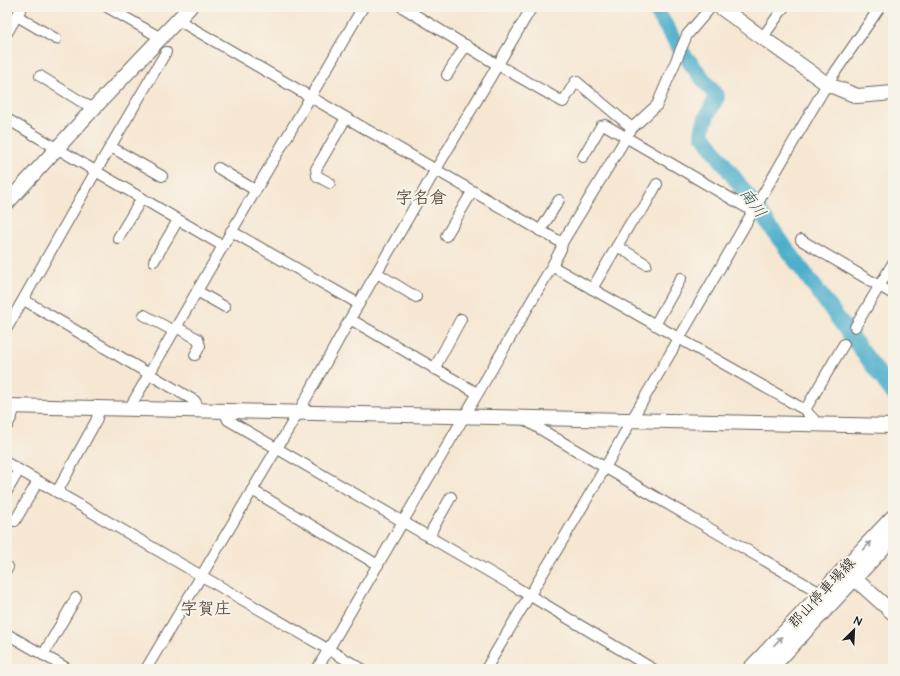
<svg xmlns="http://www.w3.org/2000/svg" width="900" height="676" viewBox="0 0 900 676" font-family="'Architects Daughter','Klee One',sans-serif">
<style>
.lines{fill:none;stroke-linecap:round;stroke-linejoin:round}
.river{stroke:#4dafcc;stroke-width:16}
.street-casing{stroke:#68635c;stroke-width:12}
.secondary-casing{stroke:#68635c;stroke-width:16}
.primary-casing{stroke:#68635c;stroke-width:18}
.street{stroke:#fff;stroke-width:10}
.secondary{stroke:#fff;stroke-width:14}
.primary{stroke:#fff;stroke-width:16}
.oneway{stroke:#999}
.labels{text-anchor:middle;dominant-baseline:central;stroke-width:4;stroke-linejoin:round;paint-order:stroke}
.street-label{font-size:15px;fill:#1c1c1c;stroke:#f7f3e8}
.water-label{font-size:16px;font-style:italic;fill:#305762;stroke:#f7f3e8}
.quarter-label{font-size:17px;font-weight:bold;fill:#605145;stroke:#f7f3e8}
</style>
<rect width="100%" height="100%" fill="#f7f3e8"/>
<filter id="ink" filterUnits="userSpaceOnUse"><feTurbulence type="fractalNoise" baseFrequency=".025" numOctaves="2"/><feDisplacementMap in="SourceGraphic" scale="8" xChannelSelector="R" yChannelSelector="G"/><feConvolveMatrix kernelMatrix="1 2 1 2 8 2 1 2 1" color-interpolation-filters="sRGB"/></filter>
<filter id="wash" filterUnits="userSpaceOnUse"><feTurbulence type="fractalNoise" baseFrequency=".012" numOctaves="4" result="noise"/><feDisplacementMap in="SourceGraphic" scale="16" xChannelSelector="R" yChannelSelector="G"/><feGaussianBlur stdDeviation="0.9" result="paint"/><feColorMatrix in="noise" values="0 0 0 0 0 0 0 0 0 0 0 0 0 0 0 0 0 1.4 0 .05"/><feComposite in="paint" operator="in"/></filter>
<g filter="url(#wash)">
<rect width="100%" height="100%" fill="#f6e7d3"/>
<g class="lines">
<path class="river" d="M654,7l28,45 35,45c-7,13 -13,21 -15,37l191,259"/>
</g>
</g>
<g filter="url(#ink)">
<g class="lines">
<defs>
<g id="street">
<polyline points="107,7 161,38"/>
<polyline points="402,7 498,65 563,102 576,81 632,128"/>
<polyline points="17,16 56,39"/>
<polyline points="178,20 562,243"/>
<polyline points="7,33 22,7"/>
<polyline points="763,37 784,7"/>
<polyline points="447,75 466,45"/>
<polyline points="40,76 93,109"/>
<polyline points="7,119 223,246"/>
<polyline points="111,147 162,176"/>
<polyline points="583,157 601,126 605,125 754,212"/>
<polyline points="218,168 255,190"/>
<polyline points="330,183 317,176 316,169 346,118"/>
<polyline points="231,231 359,304"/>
<polyline points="540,231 559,200"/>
<polyline points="446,236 472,192"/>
<polyline points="118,238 142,198"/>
<polyline points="801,240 893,294"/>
<polyline points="617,246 646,264"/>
<polyline points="154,261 178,220"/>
<polyline points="552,266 805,410 818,424"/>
<polyline points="377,273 416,297"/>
<polyline points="592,289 631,222 643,209 657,184"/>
<polyline points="197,291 225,307"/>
<polyline points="24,300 195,401 200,411"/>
<polyline points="144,315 174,331"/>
<polyline points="350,319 477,393"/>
<polyline points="655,325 681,278"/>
<polyline points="176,327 198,339 200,346 195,355"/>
<polyline points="855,327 893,263"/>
<polyline points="7,328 96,171 166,52"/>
<polyline points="434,369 461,319"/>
<polyline points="129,409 223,246 363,7"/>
<polyline points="805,410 844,344"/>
<polyline points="224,411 228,420 529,595 653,669"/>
<path d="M522,418c99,60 200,117 300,176"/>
<polyline points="7,426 12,416 15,406"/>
<polyline points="7,463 362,669"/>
<polyline points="252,490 378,565"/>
<polyline points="7,491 19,470"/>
<polyline points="57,492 96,421 100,408"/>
<polyline points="7,519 15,521 38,481"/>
<polyline points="430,538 433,528 451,497"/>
<polyline points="7,569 8,567"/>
<polyline points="7,634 68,669"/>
<polyline points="43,655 76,598"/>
<polyline points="146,669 298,413 350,319 435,171 532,7"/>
<polyline points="317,669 552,266 561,249 562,243 632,128 657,105 687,35 711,7"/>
<path d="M486,669c48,-83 100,-164 145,-248l196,-337 53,-77"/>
</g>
<g id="secondary">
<polyline points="720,7 827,84 857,96 893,93"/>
<polyline points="7,203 93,109 190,7"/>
<polyline points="7,406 893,426"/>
<polyline points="854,578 893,613"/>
</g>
<g id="primary">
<polyline points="751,669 893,518"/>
<polyline points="769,669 893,536"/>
</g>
</defs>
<use href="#street" class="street-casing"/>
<use href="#secondary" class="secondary-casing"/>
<use href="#primary" class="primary-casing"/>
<use href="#street" class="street"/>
<use href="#secondary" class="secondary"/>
<use href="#primary" class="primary"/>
</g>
<defs><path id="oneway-shaft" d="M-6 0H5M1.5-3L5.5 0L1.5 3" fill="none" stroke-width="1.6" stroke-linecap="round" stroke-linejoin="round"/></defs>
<g class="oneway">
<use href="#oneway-shaft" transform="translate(867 546) rotate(-47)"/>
<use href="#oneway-shaft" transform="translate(778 641) rotate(-47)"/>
</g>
</g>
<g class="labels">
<g class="street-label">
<text transform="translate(822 593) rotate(-47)">郡山停車場線</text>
</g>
<g class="water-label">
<text transform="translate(753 203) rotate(54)">南川</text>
</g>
<g class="quarter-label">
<text x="421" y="198">字名倉</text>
<text x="206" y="609">字賀庄</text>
</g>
</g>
<rect width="900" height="676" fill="none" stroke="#f7f3e8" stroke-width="24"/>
<g transform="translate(854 630) rotate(24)" stroke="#f7f3e8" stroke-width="3" paint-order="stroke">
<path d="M0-3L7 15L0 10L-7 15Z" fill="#1c1c1c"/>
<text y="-6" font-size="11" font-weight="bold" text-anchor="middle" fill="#1c1c1c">N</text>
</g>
</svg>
